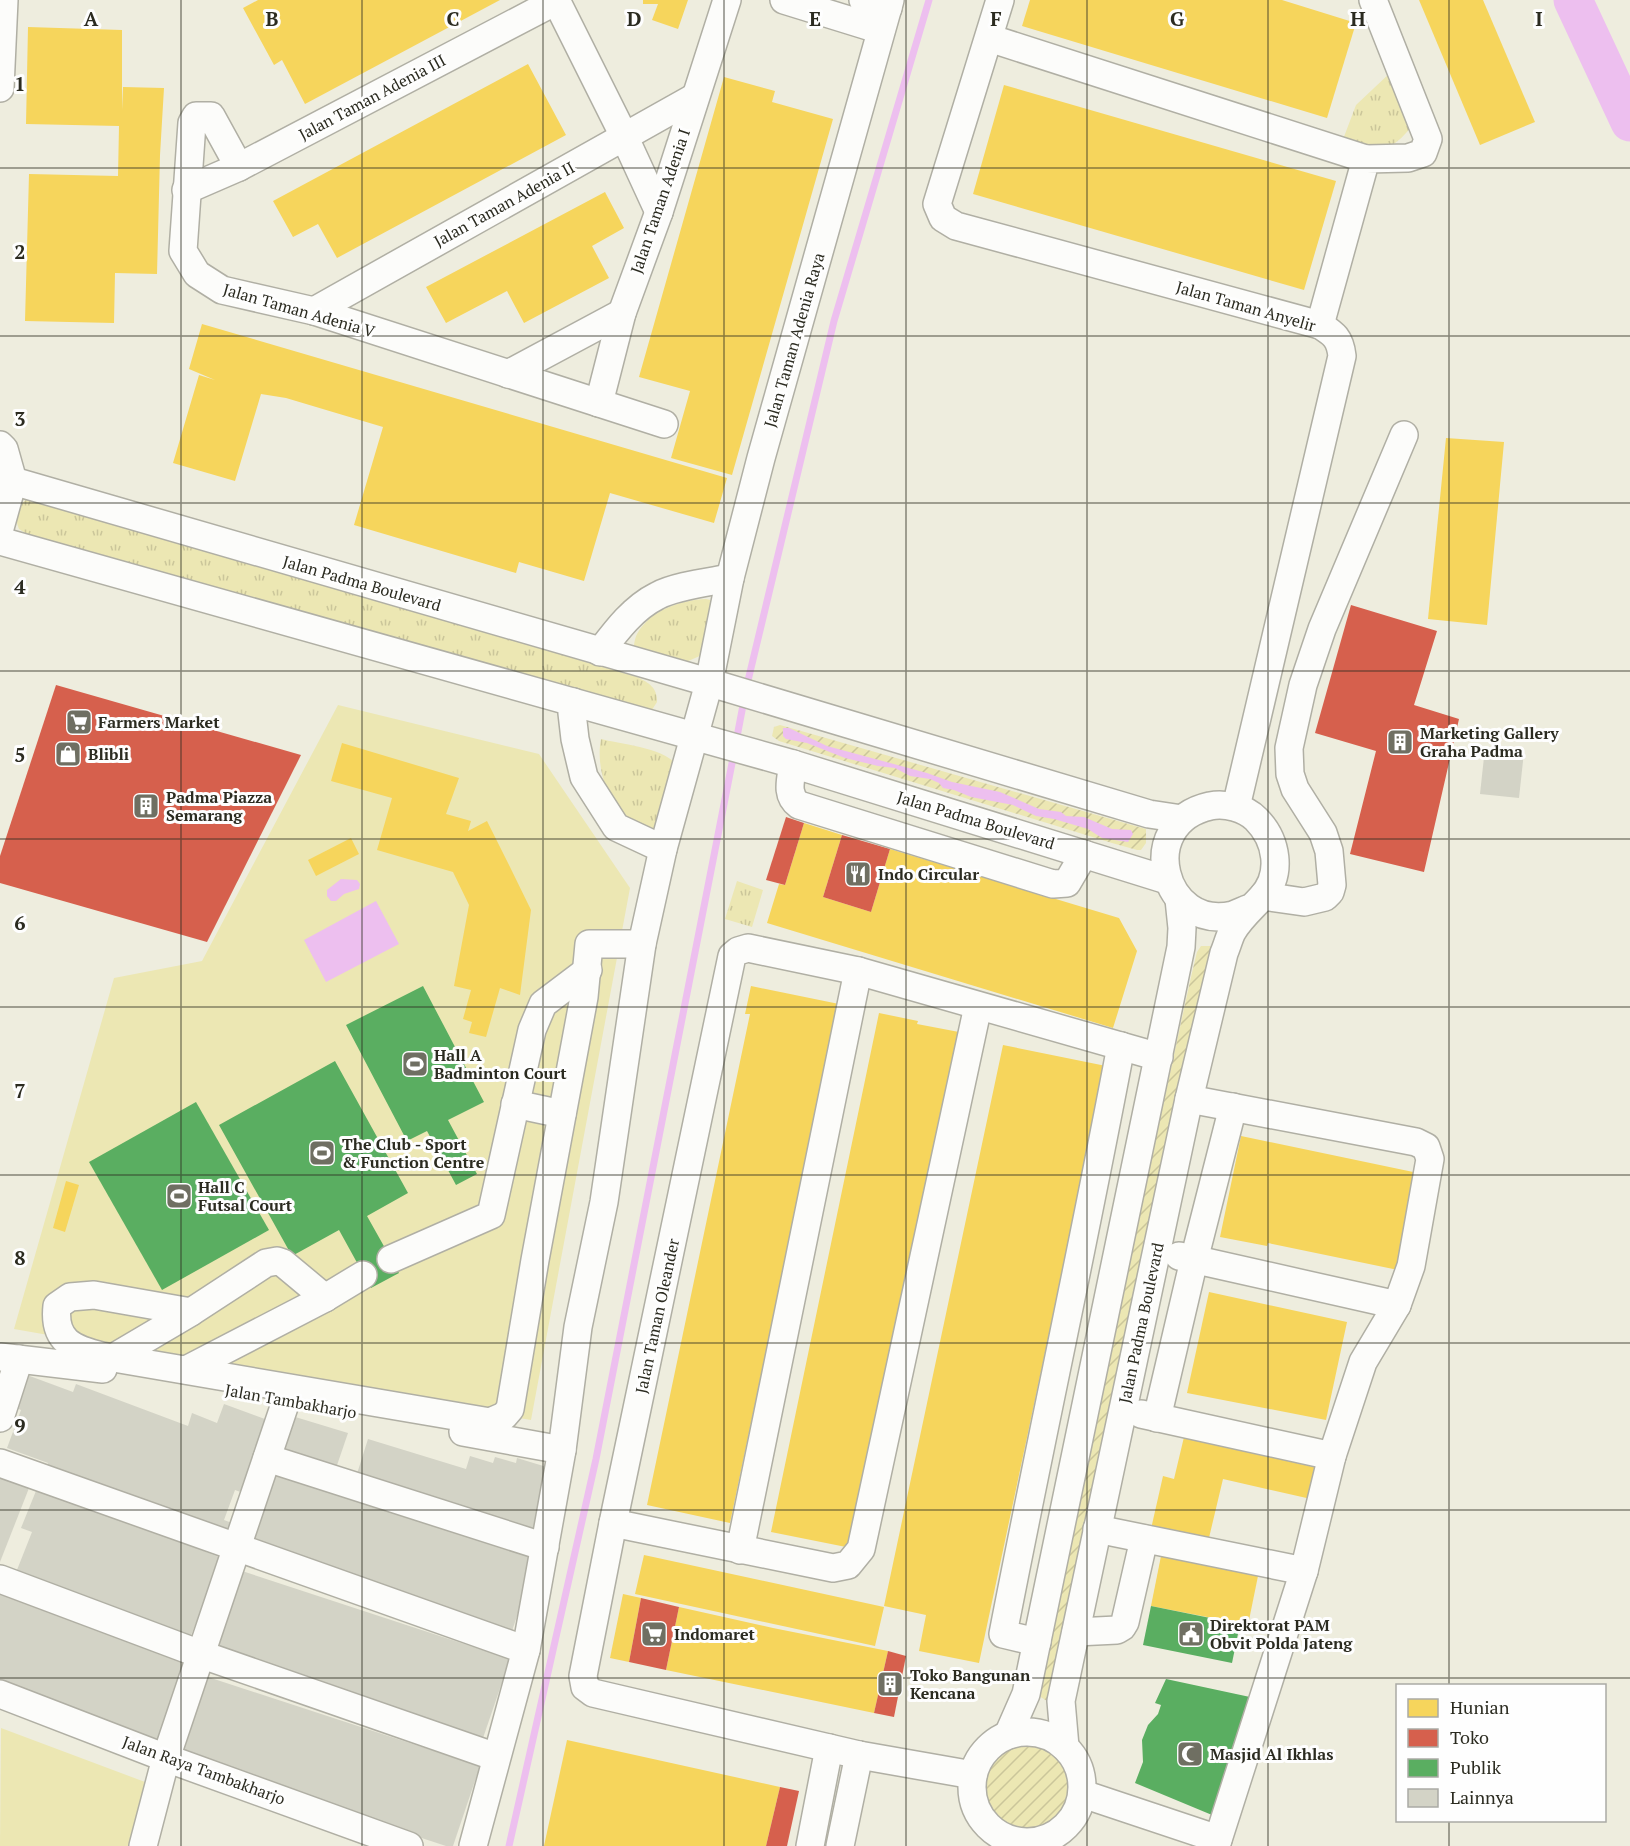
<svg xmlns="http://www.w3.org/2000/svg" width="1630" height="1846" viewBox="0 0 1630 1846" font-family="'PT Serif',serif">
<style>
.park{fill:url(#park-tufts)}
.garden{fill:url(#garden-furrows)}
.pitch{fill:#ece7b3}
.water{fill:#edbfef}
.homes{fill:#f6d55c}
.shops{fill:#d6604d}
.public{fill:#5aae61}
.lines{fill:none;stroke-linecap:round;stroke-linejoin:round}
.stream{stroke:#edbfef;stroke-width:7}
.river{stroke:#edbfef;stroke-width:39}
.building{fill:#d3d3c6}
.minor-casing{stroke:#b0afa4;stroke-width:30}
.minor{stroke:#fcfcfa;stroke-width:27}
.grid{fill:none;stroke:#2b2b20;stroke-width:1.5;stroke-opacity:0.55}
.labels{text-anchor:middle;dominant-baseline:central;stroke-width:6;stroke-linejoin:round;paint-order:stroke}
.street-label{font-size:16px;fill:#2b2b20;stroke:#fefefe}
.poi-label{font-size:16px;font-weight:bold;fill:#2b2b20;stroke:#fefefe;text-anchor:start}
.grid-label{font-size:20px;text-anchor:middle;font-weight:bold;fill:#2b2b20;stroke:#fefefe;stroke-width:6;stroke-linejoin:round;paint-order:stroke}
</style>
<defs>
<pattern id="park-tufts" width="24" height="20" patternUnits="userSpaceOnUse" patternTransform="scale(1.5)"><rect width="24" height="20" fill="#ece7b3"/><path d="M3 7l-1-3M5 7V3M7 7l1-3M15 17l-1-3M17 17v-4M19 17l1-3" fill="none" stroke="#cbc69a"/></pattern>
<pattern id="garden-furrows" width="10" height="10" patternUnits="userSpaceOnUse" patternTransform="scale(1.5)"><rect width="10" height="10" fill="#ece7b3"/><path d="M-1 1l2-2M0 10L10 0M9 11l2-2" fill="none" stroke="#cbc69a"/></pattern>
</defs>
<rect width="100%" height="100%" fill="#eeedde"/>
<g class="park">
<path d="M1391,72l23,51c-24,33 -36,27 -72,19l14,-37z"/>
<path d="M27,499l61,15 549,163c12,6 20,10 20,25l-7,11 -22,1 -601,-180 -8,-5c-5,-12 -3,-22 8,-30z"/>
<path d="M706,599l9,2 -13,54 -16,7 -53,-9c1,-6 1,-13 4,-19 13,-24 44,-34 69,-35z"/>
<path d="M601,739c19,5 78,10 78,34 -1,15 -11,45 -15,60 -13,-4 -26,-9 -38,-17 -21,-17 -30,-52 -25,-77z"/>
<polygon points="737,881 763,890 752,927 725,919"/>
</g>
<g class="garden">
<polygon points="780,725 1146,829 1146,843 1141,850 1137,850 1112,843 779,741 772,736 774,727"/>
<polygon points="1201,946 1210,946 1214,953 1052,1698 1047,1701 1039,1696 1122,1292 1191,977 1197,952"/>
<circle cx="1027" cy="1786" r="44"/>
</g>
<g class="pitch">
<polygon points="338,705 539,754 630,888 531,1420 14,1329 114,978 202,961"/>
<polygon points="1,1728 153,1785 138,1846 0,1846"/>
</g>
<g class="water">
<polygon points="783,728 789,728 827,746 927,773 952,782 1000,792 1039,809 1061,812 1066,816 1084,817 1112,829 1131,830 1133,834 1128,842 1102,838 1088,829 1054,819 1036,816 1013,805 971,797 954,790 943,788 939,783 930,779 910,776 895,768 878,766 845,758 807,743 786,739 783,736"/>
<polygon points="341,879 357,880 360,884 359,889 344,894 336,901 331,901 327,896 327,890"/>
<polygon points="376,901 399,944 326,982 304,940"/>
</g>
<g class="homes">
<polygon points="258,0 500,0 305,104 282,60 274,65 243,8"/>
<polygon points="643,0 688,0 678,29 652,20 658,4 643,4"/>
<polygon points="1030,0 1282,0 1356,23 1327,118 1022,26"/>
<polygon points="1419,0 1483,0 1535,122 1480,145"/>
<polygon points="28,27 122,30 122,110 123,87 164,88 160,155 157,274 115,273 114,323 25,321 29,174 118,176 119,126 26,124"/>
<polygon points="528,64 566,135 337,258 318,224 293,237 273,201"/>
<polygon points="724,77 775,91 772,102 833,119 732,475 671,458 690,391 639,377"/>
<polygon points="1004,85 1336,181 1304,290 973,194"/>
<polygon points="605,192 624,228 592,246 609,278 524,323 507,291 446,323 426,287"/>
<polygon points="202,324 727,478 714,523 610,493 584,581 519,562 516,573 354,525 383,427 286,398 261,394 235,481 173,463 199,375 215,380 189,369"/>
<polygon points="1446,438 1504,442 1487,625 1428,619"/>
<polygon points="342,743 459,778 446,814 471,821 468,831 487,821 510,867 531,910 520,995 500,988 486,1037 469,1033 472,1022 463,1019 471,990 454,986 469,905 453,872 377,850 392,798 331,781"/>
<polygon points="804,823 842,835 823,897 871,912 890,849 1119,918 1137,951 1113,1028 767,923 779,884 785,885"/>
<polygon points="351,838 359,854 316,876 308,860"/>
<polygon points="751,986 839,1004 730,1523 647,1505 750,1014 745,1014"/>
<polygon points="879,1013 918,1021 917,1024 959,1032 851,1548 771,1532"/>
<polygon points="1003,1045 1106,1066 979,1663 919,1651 926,1615 884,1606"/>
<polygon points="1241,1136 1418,1173 1398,1270 1268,1243 1267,1246 1220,1237"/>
<polygon points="66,1181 79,1185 65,1232 53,1228"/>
<polygon points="1209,1292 1347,1322 1326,1420 1187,1393"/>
<polygon points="1184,1437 1318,1468 1311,1499 1223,1479 1208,1542 1151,1529 1163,1476 1174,1479"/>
<polygon points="644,1555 884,1607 875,1646 635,1594"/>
<polygon points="1161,1556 1258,1576 1248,1625 1151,1606"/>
<polygon points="623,1594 641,1598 629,1662 610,1658"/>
<polygon points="679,1607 773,1628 888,1651 874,1713 666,1670"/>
<polygon points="567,1740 780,1787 766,1846 544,1846"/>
</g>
<g class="shops">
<polygon points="1351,605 1437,631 1414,705 1459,719 1424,872 1350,854 1376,751 1315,733"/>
<polygon points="56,685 301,755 207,942 0,883 0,856"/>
<polygon points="786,817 804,823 785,885 766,880"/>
<polygon points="842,835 890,849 871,912 823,897"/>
<polygon points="641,1598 679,1607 666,1670 629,1662"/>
<polygon points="888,1651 906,1656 894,1717 874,1713"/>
<polygon points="780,1787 799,1791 787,1846 766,1846"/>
</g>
<g class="public">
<polygon points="423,986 484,1102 448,1120 477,1174 456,1185 427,1131 407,1141 346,1025"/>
<polygon points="335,1061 408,1193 367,1216 399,1273 371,1288 339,1230 292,1256 219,1125"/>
<polygon points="196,1102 269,1230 162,1290 89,1162"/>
<polygon points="1151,1606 1240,1624 1232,1663 1143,1645"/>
<polygon points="1166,1679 1250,1697 1212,1815 1135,1783 1143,1762 1142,1740 1148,1725 1158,1714 1161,1705 1155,1703"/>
</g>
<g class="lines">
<g class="stream">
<polyline points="746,689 834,321 929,0"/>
<polyline points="736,742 744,700"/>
<polyline points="509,1846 596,1459 734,753"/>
</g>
<polyline class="river" points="1573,0 1630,122"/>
</g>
<g class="building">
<polygon points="1485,748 1524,752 1519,798 1480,794"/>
<polygon points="27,1375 73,1392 76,1384 188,1426 192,1413 217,1423 224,1404 273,1422 246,1494 235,1490 224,1520 240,1526 234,1541 46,1468 48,1463 7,1448 21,1410 14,1407"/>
<polygon points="292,1416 348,1433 334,1474 278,1457"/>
<polygon points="368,1439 466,1469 470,1456 493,1463 495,1457 516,1463 517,1458 550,1468 536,1536 355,1480"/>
<polygon points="277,1467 538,1553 511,1634 250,1549"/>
<polygon points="0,1473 31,1483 0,1562"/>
<polygon points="38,1486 229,1561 205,1600 188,1643 15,1575 32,1532 21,1528"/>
<polygon points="242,1571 510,1659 482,1741 215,1652"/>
<polygon points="0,1589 192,1660 163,1749 0,1689"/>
<polygon points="208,1677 480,1766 453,1846 446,1846 181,1759"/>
</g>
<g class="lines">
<defs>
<g id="minor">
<polyline points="556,0 624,136 659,212"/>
<polyline points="784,0 881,30"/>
<polyline points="863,0 888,8"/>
<path d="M1000,0l-63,204 6,14 13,8 364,99c14,9 20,13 22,31l-106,451"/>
<polyline points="989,38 1366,159"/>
<polyline points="0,88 4,0"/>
<polyline points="239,167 211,116 196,116 192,123 183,251 197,274 222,290 314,311 664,424"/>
<polyline points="186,190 239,167 556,1"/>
<polyline points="314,311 695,97"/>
<polyline points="1320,325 1366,159 1408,158 1423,153 1428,139 1373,0"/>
<polyline points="508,374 622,313"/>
<polyline points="599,403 622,313 659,212 727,0"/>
<polyline points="0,445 4,449 13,481 0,528"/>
<polyline points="13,481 711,683 1149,814 1182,819"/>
<polyline points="0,541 793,764 1167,880"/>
<path d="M600,652c16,-21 33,-44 57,-56 18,-10 53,-14 73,-18"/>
<polyline points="573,702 572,713 575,739 584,777 616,827 663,849"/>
<path d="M793,764c-2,15 -8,31 6,41l254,79 14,-1 17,-29"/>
<polyline points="1263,896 1304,902 1325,897 1330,892 1332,885 1329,851 1323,833 1295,789 1290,774 1289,748 1303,685 1322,629 1404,435"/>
<polyline points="1189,1099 1416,1142 1426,1147 1430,1159 1411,1266 1397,1305 1363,1362 1332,1456 1304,1571 1216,1846"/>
<polyline points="515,1104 562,1114"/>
<polyline points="1179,1256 1397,1305"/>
<polyline points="391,1259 491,1215 532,1030 543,1004 588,970"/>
<path d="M191,1312l-97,-17 -24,2 -13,9c-4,35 16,43 45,50l388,66 14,-6 6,-7 25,-149 49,-263 5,-53h53"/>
<polyline points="0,1357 103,1369"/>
<polyline points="113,1358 191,1312 266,1263 277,1261 283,1263 325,1298"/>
<polyline points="186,1370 325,1298 363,1275"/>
<polyline points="1141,1414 1332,1456"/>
<polyline points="0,1418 19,1359"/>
<polyline points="1157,1418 1194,1260 1233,1107"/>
<polyline points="463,1432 562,1450"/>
<polyline points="267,1458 545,1547"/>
<polyline points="0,1463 526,1650"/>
<polyline points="613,1523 833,1568 848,1565 861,1549 978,1006"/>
<polyline points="1097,1529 1304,1571"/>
<polyline points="740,1550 858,971"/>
<polyline points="0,1579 200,1654 496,1757"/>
<polyline points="1076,1632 1117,1630 1122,1627 1125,1622 1144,1539"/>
<path d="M1037,1642l-34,-8c38,-196 81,-391 118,-588"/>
<polyline points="0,1694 166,1758 409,1846"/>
<circle cx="1027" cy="1787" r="55"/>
<polyline points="1008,1735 1026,1694 1181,947 1182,928 1179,899"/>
<path d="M1065,1747l-4,-46 128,-602 35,-146c3,-7 5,-15 8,-21 8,-14 20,-24 30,-35 21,-23 15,-57 -6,-78 -11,-11 -30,-16 -46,-13 -76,17 -47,126 23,109 6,-2 11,-5 17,-7"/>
<polyline points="973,1775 859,1755 593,1693 585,1687 583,1676 613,1523 732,956 738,951 748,948 858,971 1159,1057"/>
<polyline points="1083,1794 1218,1839"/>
<polyline points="143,1846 166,1758 286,1401"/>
<polyline points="473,1846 526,1650 562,1450 578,1327 604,1202 642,944 663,849 709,683 730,578 761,458 890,0"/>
<polyline points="810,1846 829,1748"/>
<polyline points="840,1846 859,1755"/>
</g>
</defs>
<use href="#minor" class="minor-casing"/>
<use href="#minor" class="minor"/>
</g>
<path class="grid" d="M181,0v1846M362,0v1846M543,0v1846M724,0v1846M906,0v1846M1087,0v1846M1268,0v1846M1449,0v1686M0,168h1630M0,336h1630M0,503h1630M0,671h1630M0,839h1630M0,1007h1630M0,1175h1630M0,1343h1630M0,1510h1630M0,1678h1630M1449,1820v26"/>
<defs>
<symbol id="supermarket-square" viewBox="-11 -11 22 22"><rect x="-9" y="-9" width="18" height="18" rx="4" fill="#6f6f62" stroke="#fefefe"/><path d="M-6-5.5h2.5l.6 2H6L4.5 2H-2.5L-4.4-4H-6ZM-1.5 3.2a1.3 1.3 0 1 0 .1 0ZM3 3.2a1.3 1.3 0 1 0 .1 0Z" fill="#fff"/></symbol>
<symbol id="building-square" viewBox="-11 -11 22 22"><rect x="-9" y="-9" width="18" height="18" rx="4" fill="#6f6f62" stroke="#fefefe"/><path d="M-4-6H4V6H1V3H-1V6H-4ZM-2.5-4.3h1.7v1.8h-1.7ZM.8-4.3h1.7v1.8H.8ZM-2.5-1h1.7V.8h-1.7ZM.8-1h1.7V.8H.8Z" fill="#fff"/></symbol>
<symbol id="shop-square" viewBox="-11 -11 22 22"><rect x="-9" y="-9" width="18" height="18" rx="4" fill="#6f6f62" stroke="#fefefe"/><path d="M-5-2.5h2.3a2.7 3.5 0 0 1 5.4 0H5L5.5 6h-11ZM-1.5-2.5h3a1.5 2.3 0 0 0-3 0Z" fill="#fff"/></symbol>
<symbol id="restaurant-square" viewBox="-11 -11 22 22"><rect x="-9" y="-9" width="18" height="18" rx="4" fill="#6f6f62" stroke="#fefefe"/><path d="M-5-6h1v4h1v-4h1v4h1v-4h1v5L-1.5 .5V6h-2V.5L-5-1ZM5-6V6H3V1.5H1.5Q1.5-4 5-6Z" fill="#fff"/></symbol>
<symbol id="stadium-square" viewBox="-11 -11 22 22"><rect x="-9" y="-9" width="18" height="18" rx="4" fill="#6f6f62" stroke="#fefefe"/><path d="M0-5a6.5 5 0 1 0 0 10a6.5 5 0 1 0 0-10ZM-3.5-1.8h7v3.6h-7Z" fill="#fff"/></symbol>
<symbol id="civic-square" viewBox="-11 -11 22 22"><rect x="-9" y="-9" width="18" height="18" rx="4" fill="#6f6f62" stroke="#fefefe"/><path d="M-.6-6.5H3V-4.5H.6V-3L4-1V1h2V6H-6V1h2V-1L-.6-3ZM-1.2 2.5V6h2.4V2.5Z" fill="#fff"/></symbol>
<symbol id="mosque-square" viewBox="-11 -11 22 22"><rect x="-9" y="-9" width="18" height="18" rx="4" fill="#6f6f62" stroke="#fefefe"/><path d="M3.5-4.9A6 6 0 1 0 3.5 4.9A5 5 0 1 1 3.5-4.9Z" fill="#fff"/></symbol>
</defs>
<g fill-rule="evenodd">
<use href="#supermarket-square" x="64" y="707" width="30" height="30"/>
<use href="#building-square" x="1385" y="727" width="30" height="30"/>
<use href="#shop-square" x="53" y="739" width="30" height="30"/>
<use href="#building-square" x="131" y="791" width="30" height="30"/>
<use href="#restaurant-square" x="843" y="859" width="30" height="30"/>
<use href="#stadium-square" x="400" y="1049" width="30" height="30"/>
<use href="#stadium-square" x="307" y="1138" width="30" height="30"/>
<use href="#stadium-square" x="164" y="1181" width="30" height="30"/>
<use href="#supermarket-square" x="639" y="1619" width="30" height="30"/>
<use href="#civic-square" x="1176" y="1619" width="30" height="30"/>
<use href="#building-square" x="875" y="1669" width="30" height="30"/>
<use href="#mosque-square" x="1175" y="1739" width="30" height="30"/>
</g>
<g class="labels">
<g class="street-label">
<text transform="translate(372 97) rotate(-28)">Jalan Taman Adenia III</text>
<text transform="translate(660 201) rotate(-71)">Jalan Taman Adenia I</text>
<text transform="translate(504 204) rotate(-29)">Jalan Taman Adenia II</text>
<text transform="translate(1246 306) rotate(16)">Jalan Taman Anyelir</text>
<text transform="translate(299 310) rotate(16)">Jalan Taman Adenia V</text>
<text transform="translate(794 340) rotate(-74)">Jalan Taman Adenia Raya</text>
<text transform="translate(362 583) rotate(16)">Jalan Padma Boulevard</text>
<text transform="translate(976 820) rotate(17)">Jalan Padma Boulevard</text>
<text transform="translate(657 1316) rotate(-78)">Jalan Taman Oleander</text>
<text transform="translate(1141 1323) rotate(-78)">Jalan Padma Boulevard</text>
<text transform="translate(291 1401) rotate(10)">Jalan Tambakharjo</text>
<text transform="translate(204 1770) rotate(20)">Jalan Raya Tambakharjo</text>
</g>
<g class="poi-label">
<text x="98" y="722">Farmers Market</text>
<text x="1420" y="733">Marketing Gallery<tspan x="1420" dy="18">Graha Padma</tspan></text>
<text x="88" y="754">Blibli</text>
<text x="166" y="797">Padma Piazza<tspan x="166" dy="18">Semarang</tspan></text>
<text x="878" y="874">Indo Circular</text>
<text x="434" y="1055">Hall A<tspan x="434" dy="18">Badminton Court</tspan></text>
<text x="342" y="1144">The Club - Sport<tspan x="342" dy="18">&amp; Function Centre</tspan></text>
<text x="198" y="1187">Hall C<tspan x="198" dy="18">Futsal Court</tspan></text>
<text x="1210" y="1625">Direktorat PAM<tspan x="1210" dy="18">Obvit Polda Jateng</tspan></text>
<text x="674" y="1634">Indomaret</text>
<text x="910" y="1675">Toko Bangunan<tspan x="910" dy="18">Kencana</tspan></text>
<text x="1210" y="1754">Masjid Al Ikhlas</text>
</g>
</g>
<g class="grid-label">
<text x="91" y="26">A</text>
<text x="272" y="26">B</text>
<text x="453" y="26">C</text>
<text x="634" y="26">D</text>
<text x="815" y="26">E</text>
<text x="996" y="26">F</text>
<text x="1177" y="26">G</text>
<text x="1358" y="26">H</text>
<text x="1539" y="26">I</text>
<text x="20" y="91">1</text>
<text x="20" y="259">2</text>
<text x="20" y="426">3</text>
<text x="20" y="594">4</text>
<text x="20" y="762">5</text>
<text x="20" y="930">6</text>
<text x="20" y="1098">7</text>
<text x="20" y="1265">8</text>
<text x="20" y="1433">9</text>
</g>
<rect x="1396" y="1684" width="210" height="138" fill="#fefefe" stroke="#aaaaa5" stroke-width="1.5"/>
<rect x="1408" y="1699" width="30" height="18" fill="#f6d55c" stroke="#aaaaa5" stroke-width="1.5"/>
<text x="1450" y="1714" font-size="18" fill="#2b2b20">Hunian</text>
<rect x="1408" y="1729" width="30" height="18" fill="#d6604d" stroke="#aaaaa5" stroke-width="1.5"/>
<text x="1450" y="1744" font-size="18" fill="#2b2b20">Toko</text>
<rect x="1408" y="1759" width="30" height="18" fill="#5aae61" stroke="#aaaaa5" stroke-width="1.5"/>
<text x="1450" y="1774" font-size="18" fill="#2b2b20">Publik</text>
<rect x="1408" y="1789" width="30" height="18" fill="#d3d3c6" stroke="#aaaaa5" stroke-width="1.5"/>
<text x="1450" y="1804" font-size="18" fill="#2b2b20">Lainnya</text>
</svg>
